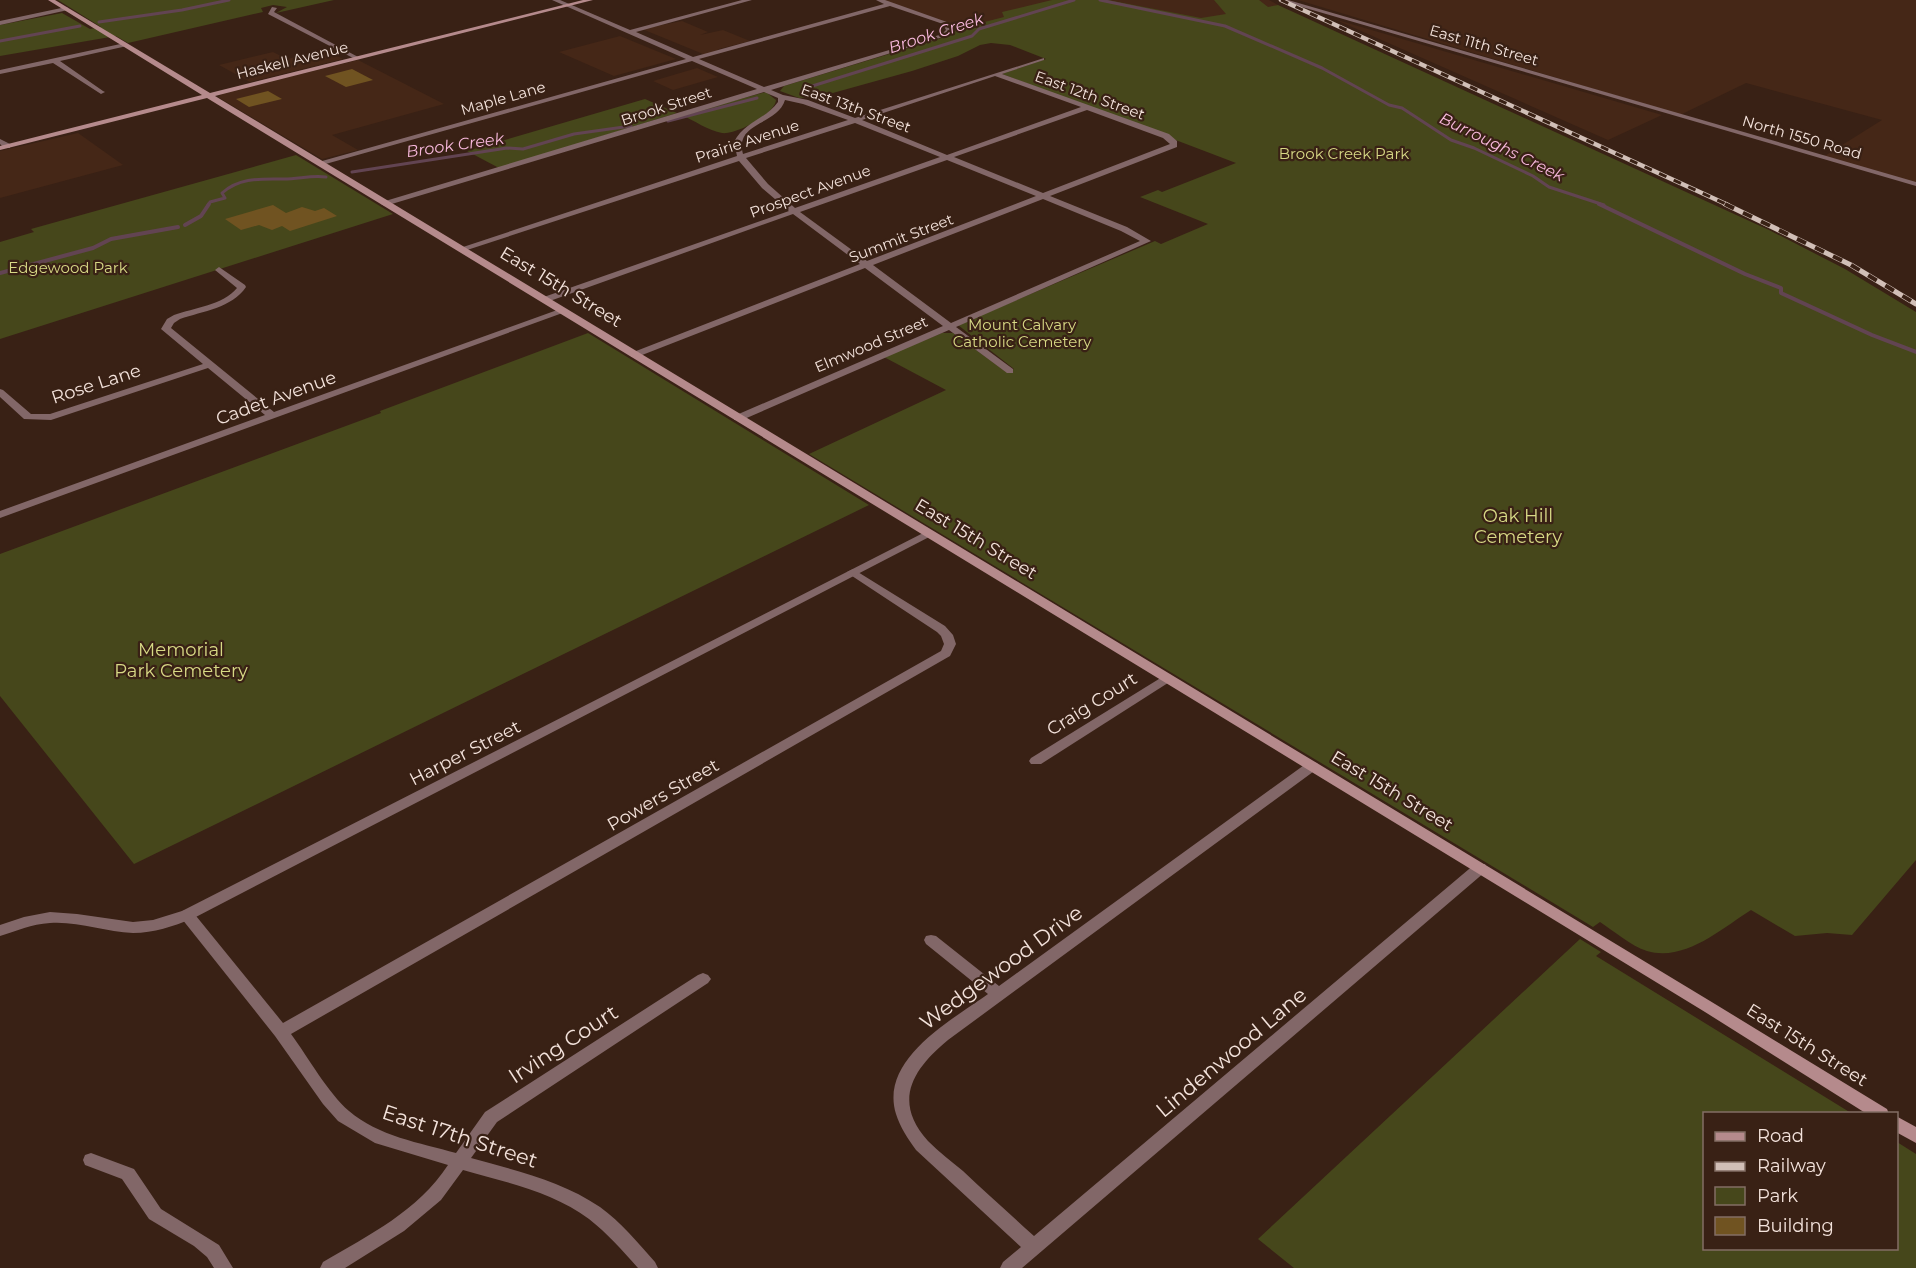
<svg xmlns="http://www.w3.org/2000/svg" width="1916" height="1268" viewBox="0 0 1916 1268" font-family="Montserrat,sans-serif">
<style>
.built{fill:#452717}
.green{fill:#46471b}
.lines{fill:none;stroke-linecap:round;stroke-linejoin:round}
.stream-far1{stroke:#624452;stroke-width:3}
.stream{stroke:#624452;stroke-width:4}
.building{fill:#705321}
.minor{fill:#826768;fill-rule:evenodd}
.tertiary{fill:#826768;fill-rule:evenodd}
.secondary{fill:#b58a8c;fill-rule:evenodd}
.rail-far1-casing{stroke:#d1bfb7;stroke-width:4.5}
.rail-casing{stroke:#d1bfb7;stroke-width:5}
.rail-far1{stroke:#392115;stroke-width:3;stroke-dasharray:8;stroke-linecap:butt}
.rail{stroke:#392115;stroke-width:4;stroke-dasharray:10;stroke-linecap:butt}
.labels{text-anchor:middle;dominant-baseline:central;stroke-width:4.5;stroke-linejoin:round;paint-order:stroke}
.far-street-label{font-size:15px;fill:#f3e2db;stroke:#392115}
.far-park-label{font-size:15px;fill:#d7d985;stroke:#392115}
.far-water-label{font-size:16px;font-style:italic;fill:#f7b8dc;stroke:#392115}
.street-label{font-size:18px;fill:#f3e2db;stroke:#392115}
.park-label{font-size:18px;fill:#d7d985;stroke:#392115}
.near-street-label{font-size:21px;fill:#f3e2db;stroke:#392115}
</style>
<rect width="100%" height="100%" fill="#392115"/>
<g class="built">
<polygon points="883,0 1065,0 960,32 954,29 947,22"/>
<polygon points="1075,0 1269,0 1278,5 1217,26"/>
<polygon points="1298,0 1916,0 1916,183 1823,157 1882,120 1746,83 1680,115"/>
<polygon points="1334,19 1662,115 1608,140"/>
<polygon points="682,21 708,32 700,35 723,30 750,41 719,49 708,56 642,29"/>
<polygon points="620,36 676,59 614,76 559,52"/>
<polygon points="326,50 343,59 250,82 219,65 273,52 287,59"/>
<polygon points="358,60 444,104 332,135 358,150 322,159 218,97 223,93"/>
<polygon points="697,68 718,77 673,90 653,81"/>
<polygon points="78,133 123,165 0,198 0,151"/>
</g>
<g class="green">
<polygon points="58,0 334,0 276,13 287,7 273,5 261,8 263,12 128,43 116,36 0,56 0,25 62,13 90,29 101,27"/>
<path d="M1052,0h56l93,18 25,-4 -12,-14h45l9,7 10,-2 491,225 76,39 71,43v548l-64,75 -25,-2 -32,3 -44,-26c-30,19 -66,52 -104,41 -16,-5 -33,-20 -47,-29l-7,5 -784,-473 137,-64 -62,-33 58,-24h11l53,39 8,-3 -56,-44 197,-84 6,3 47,-20 -68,-27 18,-7 4,2 74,-29 -234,-89 44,-15 -36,-14 -19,-2 -11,2 -22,11 -46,15 -90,25 -23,2 -19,-7 4,-5 161,-49 9,-8 6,3 6,-2 -1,-3 39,-10 -2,-5z"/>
<path d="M766,92l10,8c-1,14 -40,35 -54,33 -13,-2 -29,-13 -40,-18z"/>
<polygon points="645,99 677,113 499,168 467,151"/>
<polygon points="296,155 393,214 0,339 0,242 34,232 31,229"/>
<polygon points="588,333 869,505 134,864 0,696 0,554 381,413 380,411"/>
<polygon points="1580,939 1601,952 1596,956 1851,1113 1704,1114 1704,1248 1896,1248 1897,1142 1916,1154 1916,1268 1294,1268 1258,1239"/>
</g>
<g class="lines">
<g class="stream-far1">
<polyline points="1100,0 1225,26 1322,68 1389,105 1402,108 1451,140 1474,148 1533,176 1549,187 1604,205"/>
<polyline points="99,22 182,10 229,0"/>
<polyline points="0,41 80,26"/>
<polyline points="806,88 972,36 979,29 1074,0"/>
<polyline points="668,121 757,98"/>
<polyline points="352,172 507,148 523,149 574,134 631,126"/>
<path d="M208,205l2,-3 15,-4 -3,-5c18,-16 39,-14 62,-14 15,0 27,-4 42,-2"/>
</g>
<g class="stream">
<polyline points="1599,204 1745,274 1781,288 1781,293 1872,335 1916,352"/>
<polyline points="185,225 201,216 209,204"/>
<polyline points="0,273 93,248 111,239 178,227"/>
</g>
</g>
<g class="building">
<polygon points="352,69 373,80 346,87 325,76"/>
<polygon points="268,91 282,99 249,107 236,99"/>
<polygon points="273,205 286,213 302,207 315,211 324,208 337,216 290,231 282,226 272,230 259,225 241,230 225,219"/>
</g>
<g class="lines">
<g class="minor">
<path d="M552,0h8l70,30 112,-30h10l-116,32 57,25 191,-53 -8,-4h9l62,22 6,8 -7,6 -175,54 12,5 25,5 47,18 189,-60v2l-42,14 167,60 8,7v6l-127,49 77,31 24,14 -195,86 57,42v4h-6l-58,-43 -207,90h-8v-4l209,-90 -78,-58 -228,89h-6v-4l229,-89 -67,-50 -246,88h-6v-4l248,-87 -27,-23 -23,-27 -275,90 -7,-2 280,-93 -3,-14c10,-20 32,-23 44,-40v-4l-14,-6 -379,114 -4,-2 1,-2 375,-113 -65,-28 -370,104 -7,-2 371,-104zM890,6l53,18 3,6 -4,4 -12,4 -166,49 -65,-28zM995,76l86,31 -134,48 -85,-35zM785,100l18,4 45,16 -105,34c-9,-32 35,-29 42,-54zM1087,110l76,28 7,6 -127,49 -89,-36zM855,123l85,34 -145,51 -27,-24 -22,-26zM947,160l89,36 -169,65 -67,-49zM1043,199l78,32 19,10 -189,82 -78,-58z"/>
<polygon points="66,7 68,8 68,10 0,25 0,21"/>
<polygon points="272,7 277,8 274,12 360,58 355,59 268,14"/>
<polygon points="125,43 128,45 127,46 60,61 103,91 105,92 101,94 53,63 0,74 0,70"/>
<polygon points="0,139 10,144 10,148 4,148 0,144"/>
<path d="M219,267l26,18 1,2c-14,21 -43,24 -66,32l-6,4 -3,5 103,84 286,-103 3,-1 5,3 -568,207v-7l265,-96 -57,-47 -157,52 -27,-1 -24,-22v-8l3,1 28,24h19l153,-50 -42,-35 6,-10 7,-4c20,-7 49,-10 63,-27l-22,-18z"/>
<path d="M853,569l92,57 8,9 3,9 -6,12 -659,378c17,23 37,59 58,77 29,25 71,32 107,42l29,-41 213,-137 5,-2 5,2 3,4 -3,4 -211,139 -26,36c43,12 91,23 129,49 21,15 38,36 55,55l3,6h-20c-16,-18 -31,-35 -49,-49 -36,-27 -84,-37 -126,-49l-22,30 -37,31 -59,37h-25l3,-6c46,-27 95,-51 125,-97l-73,-22 -37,-22 -15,-17 -48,-68 -93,-117 -2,-4 2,-4 5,-1 5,1 91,112 658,-372 3,-7 -3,-8 -4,-4 -88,-58 -2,-2z"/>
<polygon points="1167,674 1171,675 1173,678 1171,681 1041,764 1031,764 1029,761 1031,758"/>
<path d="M1312,762l5,1 2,3 -2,3 -369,271c-35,29 -56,61 -20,101 11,11 23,20 35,30 23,22 47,43 71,65l441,-372h10l2,4 -2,4 -463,396h-22l3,-6 18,-15 -105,-97c-8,-11 -16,-23 -20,-36 -17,-55 56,-94 92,-120l-62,-50 -2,-4 2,-4 5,-1 5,1 63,50 308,-223z"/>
<polygon points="91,1153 134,1169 161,1209 219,1245 233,1268 214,1268 207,1257 194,1246 149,1219 122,1179 85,1165 83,1160 85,1155"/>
</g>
<g class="tertiary">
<polygon points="1278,0 1288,0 1916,182 1916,186"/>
<path d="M929,530l6,3 -2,2 -741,384c-19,7 -38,14 -59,14 -28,-1 -55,-12 -83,-10 -19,1 -33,8 -50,13v-11l24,-8 26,-5 27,2 56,8 20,-2 29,-9z"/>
</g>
<g class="secondary">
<polygon points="48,0 55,0 210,93 583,0 593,0 215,96 1715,1004 1887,1109 1889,1114 1867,1114 1705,1012 207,98 0,150 0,146 202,95"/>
<polygon points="1896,1116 1916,1127 1916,1143 1896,1132"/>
</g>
<defs>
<polyline id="rail-far1" points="1281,0 1728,205"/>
<polyline id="rail" points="1725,204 1851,265 1916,304"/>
</defs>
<use href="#rail-far1" class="rail-far1-casing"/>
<use href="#rail" class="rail-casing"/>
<use href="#rail-far1" class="rail-far1"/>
<use href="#rail" class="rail"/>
</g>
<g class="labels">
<g class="far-street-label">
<text transform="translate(1484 45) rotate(16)">East 11th Street</text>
<text transform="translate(292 60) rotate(-14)">Haskell Avenue</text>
<text transform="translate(1090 95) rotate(20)">East 12th Street</text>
<text transform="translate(503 98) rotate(-16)">Maple Lane</text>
<text transform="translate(666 106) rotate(-18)">Brook Street</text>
<text transform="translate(856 108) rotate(20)">East 13th Street</text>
<text transform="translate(1802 137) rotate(16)">North 1550 Road</text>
<text transform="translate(747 141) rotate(-18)">Prairie Avenue</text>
<text transform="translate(810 191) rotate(-20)">Prospect Avenue</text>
<text transform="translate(901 238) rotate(-21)">Summit Street</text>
<text transform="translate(871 344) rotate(-23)">Elmwood Street</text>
</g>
<g class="far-park-label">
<text x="1344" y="153">Brook Creek Park</text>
<text x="68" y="267">Edgewood Park</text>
<text x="1022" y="324">Mount Calvary<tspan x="1022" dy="17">Catholic Cemetery</tspan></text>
</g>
<g class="far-water-label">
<text transform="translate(936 33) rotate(-18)">Brook Creek</text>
<text transform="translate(455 145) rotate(-8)">Brook Creek</text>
<text transform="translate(1502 147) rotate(26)">Burroughs Creek</text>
</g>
<g class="street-label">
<text transform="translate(561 287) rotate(31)">East 15th Street</text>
<text transform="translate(96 384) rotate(-18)">Rose Lane</text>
<text transform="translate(276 398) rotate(-20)">Cadet Avenue</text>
<text transform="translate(976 539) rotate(31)">East 15th Street</text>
<text transform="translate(1092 704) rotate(-32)">Craig Court</text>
<text transform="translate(465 753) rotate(-27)">Harper Street</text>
<text transform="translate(1392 791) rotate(31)">East 15th Street</text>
<text transform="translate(663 795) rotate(-30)">Powers Street</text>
<text transform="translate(1807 1045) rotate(32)">East 15th Street</text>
</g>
<g class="park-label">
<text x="1518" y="516">Oak Hill<tspan x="1518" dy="21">Cemetery</tspan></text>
<text x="181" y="650">Memorial<tspan x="181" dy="21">Park Cemetery</tspan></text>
</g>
<g class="near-street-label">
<text transform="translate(1001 967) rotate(-36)">Wedgewood Drive</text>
<text transform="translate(563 1044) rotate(-33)">Irving Court</text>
<text transform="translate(1231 1052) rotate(-40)">Lindenwood Lane</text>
<text transform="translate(460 1136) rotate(18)">East 17th Street</text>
</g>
</g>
<rect x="1703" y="1112" width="195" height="138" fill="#392115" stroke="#836e64" stroke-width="1.5"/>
<rect x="1715" y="1132" width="30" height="9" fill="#b58a8c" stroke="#836e64" stroke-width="1.5"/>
<text x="1757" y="1142" font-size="18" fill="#f3e2db">Road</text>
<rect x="1715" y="1162" width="30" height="9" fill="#d1bfb7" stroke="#836e64" stroke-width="1.5"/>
<text x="1757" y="1172" font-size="18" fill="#f3e2db">Railway</text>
<rect x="1715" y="1187" width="30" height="18" fill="#46471b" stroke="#836e64" stroke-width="1.5"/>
<text x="1757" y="1202" font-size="18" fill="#f3e2db">Park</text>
<rect x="1715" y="1217" width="30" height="18" fill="#705321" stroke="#836e64" stroke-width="1.5"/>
<text x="1757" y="1232" font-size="18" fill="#f3e2db">Building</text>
</svg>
